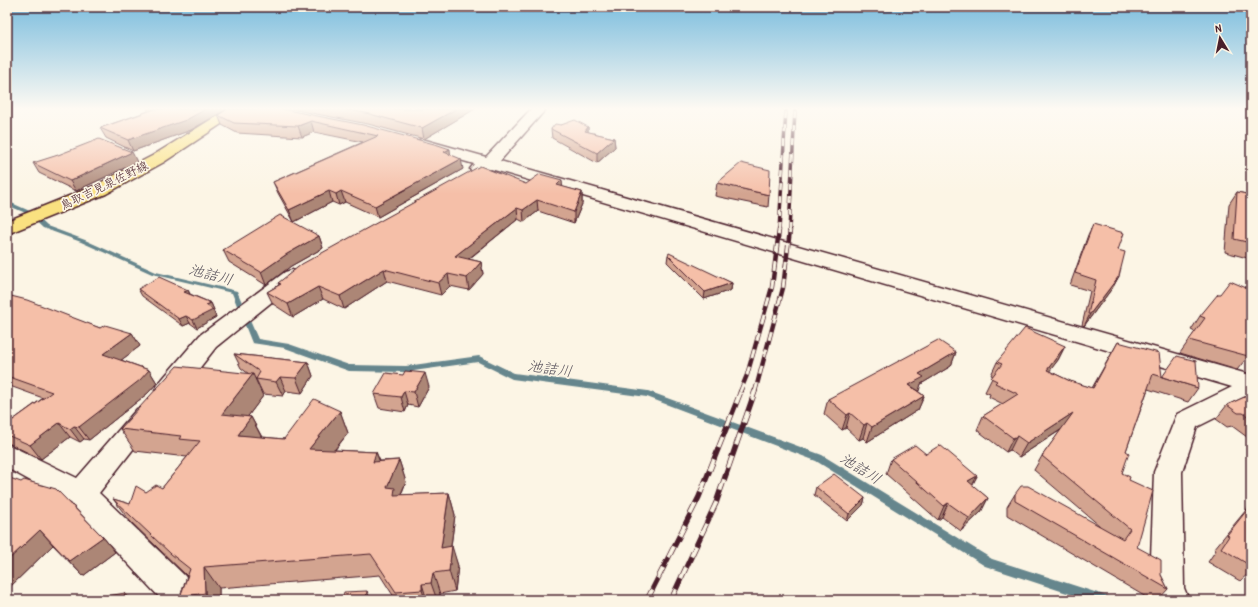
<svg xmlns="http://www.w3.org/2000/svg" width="1258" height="607" viewBox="0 0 1258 607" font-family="'Patrick Hand','Klee One',sans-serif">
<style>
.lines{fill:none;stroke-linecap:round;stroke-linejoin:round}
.stream{fill:#66868d;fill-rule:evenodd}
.minor-casing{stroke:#4a1f2b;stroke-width:3}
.major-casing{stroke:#4a1f2b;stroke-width:3}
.minor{fill:#fcf5e5;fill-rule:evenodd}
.major{fill:#fae180;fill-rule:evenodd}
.rail-far2-casing{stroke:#4a1f2b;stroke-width:3.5}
.rail-far1-casing{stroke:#4a1f2b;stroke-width:4.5}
.rail-casing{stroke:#4a1f2b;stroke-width:5.5}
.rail-far2{stroke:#fcf5e5;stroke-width:2.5;stroke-dasharray:7;stroke-linecap:butt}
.rail-far1{stroke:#fcf5e5;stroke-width:3;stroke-dasharray:9;stroke-linecap:butt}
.rail{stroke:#fcf5e5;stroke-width:4;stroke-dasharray:12;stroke-linecap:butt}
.wall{fill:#d3a490;stroke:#4a1f2b}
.shaded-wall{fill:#ac8676;stroke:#4a1f2b}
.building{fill:#f5bfa8;stroke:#4a1f2b}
.labels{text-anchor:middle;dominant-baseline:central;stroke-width:3.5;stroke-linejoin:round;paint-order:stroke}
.far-street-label{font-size:12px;fill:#4a1f2b;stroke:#fcf5e5}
.water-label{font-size:15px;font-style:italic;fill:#58525c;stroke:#fcf5e5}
</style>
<rect width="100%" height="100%" fill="#fcf5e5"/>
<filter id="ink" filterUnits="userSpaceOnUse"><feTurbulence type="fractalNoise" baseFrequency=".025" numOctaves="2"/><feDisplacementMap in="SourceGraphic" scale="8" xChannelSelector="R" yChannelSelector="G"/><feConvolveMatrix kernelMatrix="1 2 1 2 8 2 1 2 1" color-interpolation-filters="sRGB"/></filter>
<g filter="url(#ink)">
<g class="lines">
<polygon class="stream" points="7,201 32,212 47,226 85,240 156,272 237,291 258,339 289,344 349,365 406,366 479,356 514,373 648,391 822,455 992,559 1104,595 1108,596 1109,600 1088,600 985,566 816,461 647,397 512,379 478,362 406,372 349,371 285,348 252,343 232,293 152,274 81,242 43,228 28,214 7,205"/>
<defs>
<g id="minor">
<polygon points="531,109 546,109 500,161 1251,375 1251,400 1197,427 1182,472 1184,588 1189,600 1155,600 1150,588 1154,472 1177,414 1232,387 491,169 478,174 472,173 470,169 474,164 416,147 414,144 416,141 422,139 486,157"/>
<polygon points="292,270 299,272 302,276 299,280 216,347 177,397 168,399 159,397 155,390 159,383 200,335 285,272"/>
<polygon points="146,406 155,409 159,416 99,493 185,576 197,600 162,600 71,503 7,468 7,444 77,478 137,409"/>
</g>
<polygon id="major" points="228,109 244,109 164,162 106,194 7,234 7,221 94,186 152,156"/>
</defs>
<use href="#minor" class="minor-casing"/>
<use href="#major" class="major-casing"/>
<use href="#minor" class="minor"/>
<use href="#major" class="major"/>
<defs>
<g id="rail-far2">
<polyline points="779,231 786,109"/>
<polyline points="789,231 795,109"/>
</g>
<g id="rail-far1">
<polyline points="740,392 747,375 772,287 779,230"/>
<polyline points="755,392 783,288 790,230"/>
</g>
<g id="rail">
<polyline points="647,600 699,497 741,391"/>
<polyline points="671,600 716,503 755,391"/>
</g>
</defs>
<use href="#rail-far2" class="rail-far2-casing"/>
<use href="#rail-far1" class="rail-far1-casing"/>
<use href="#rail" class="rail-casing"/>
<use href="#rail-far2" class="rail-far2"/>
<use href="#rail-far1" class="rail-far1"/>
<use href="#rail" class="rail"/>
</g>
<g class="wall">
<polygon points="147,109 227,109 191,130 133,151 106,138 100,128 148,111"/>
<polygon points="282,109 450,154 463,169 378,217 345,202 339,205 332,202 294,222 278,193 273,182 363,142 314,132 302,137 237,133 222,125 218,115"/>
<polygon points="291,109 475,109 424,139 368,124"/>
<polygon points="561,125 588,127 588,132 614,138 615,147 597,163 552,138 551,129"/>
<polygon points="137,162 76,191 39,173 33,163"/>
<polygon points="717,183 769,195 768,207 715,196"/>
<polygon points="526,184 563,187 582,192 582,204 574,223 538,211 524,222 518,219 469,259 481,262 483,274 469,290 450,286 441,295 387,281 344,309 323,299 293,317 273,304 267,292 279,285 278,283"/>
<polygon points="1237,192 1251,195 1251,259 1225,252 1229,204"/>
<polygon points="1093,224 1118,250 1119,276 1113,287 1084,326 1082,325 1090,291 1070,285 1088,235"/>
<polygon points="319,236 323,248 291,266 266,285 229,262 223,250"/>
<polygon points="668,255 732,283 731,290 704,299 667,262"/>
<polygon points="138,289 188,290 190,294 211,303 214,310 213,310 216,317 197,328 190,323 183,326 142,296"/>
<polygon points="1251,290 1251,356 1249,355 1237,370 1180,353 1195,332 1191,330 1200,316 1220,294"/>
<polygon points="7,295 100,328 132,333 140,346 121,360 149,370 157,383 148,393 89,440 84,439 80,442 70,437 41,459 8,443 7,444 7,418 13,420 43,398 7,385"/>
<polygon points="1118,342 1162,377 1198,388 1188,402 1148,389 1126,451 1122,473 1129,480 1137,547 1161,575 1168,589 1158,600 1151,600 1007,515 1007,507 1015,494 1100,526 1034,470 1042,456 1061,430 1019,457 1010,450 1006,452 977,430 983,416 1003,404 989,397 990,394 985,392 993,376 991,375 997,362 1065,346 1058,360 1049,371 1070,381 1092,388"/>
<polygon points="956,352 951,366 921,384 918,391 924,396 918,410 867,442 863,438 859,440 846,428 842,430 824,414 828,399"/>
<polygon points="234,354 308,362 313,376 302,393 286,391 283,396 263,394 256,379 254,378 263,396 248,416 251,417 262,437 284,439 340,411 348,433 335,450 376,452 380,461 399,460 406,482 401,495 449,493 455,515 451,546 458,566 455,591 440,594 439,600 396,600 380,575 219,588 219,600 183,600 180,597 187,576 130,521 113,499 130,504 146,492 162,488 187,457 135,451 120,429 249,374 241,368"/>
<polygon points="429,387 418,407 408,405 405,412 379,408 374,394"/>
<polygon points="1251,394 1251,440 1232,426 1227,427 1216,419 1227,405"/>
<polygon points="926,454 977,476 972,485 988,498 981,512 961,531 942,517 938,520 886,474 891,459"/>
<polygon points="7,477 103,537 115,552 83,576 53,545 11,586 7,584"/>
<polygon points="816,487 865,498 863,505 847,521 814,495"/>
<polygon points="1251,504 1251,573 1250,572 1240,581 1208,562 1216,550 1214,549"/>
</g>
<g class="shaded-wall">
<polygon points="206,109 227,109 191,130 133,151 128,140"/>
<polygon points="456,109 475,109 424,139 422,128"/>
<polygon points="311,121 314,132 302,137 298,126"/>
<polygon points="588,127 588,136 585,131"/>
<polygon points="614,138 615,147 597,163 597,153"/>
<polygon points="450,149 451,160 444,152"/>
<polygon points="132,152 137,162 76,191 70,181"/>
<polygon points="461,159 463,169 378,217 375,206"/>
<polygon points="562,180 563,192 557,185"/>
<polygon points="329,191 332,202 294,222 289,210"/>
<polygon points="341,191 345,202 339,205 336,194"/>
<polygon points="582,192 582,204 574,223 574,212"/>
<polygon points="537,200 538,211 524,222 523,210"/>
<polygon points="517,208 518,219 457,268 455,256"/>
<polygon points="319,236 323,248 291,266 266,285 261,272 287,254"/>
<polygon points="481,262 483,274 469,290 467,278"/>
<polygon points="384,269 387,281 344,309 340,296"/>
<polygon points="448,274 450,286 441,295 438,283"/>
<polygon points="1119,276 1113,287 1084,326 1090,314"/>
<polygon points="732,283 731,290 704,299 705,292"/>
<polygon points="318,287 323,299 293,317 288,304"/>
<polygon points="188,290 191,297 184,292"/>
<polygon points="211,303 214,310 213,310 216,317 197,328 193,320 206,305"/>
<polygon points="186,316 190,323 183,326 179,319"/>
<polygon points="132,333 140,346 112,367 103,354"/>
<polygon points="1065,346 1058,360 1040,384 1047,370"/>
<polygon points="956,352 951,366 921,384 919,391 909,385 919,374"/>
<polygon points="308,362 313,376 302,393 296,378"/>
<polygon points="149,370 157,383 148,393 89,440 79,427"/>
<polygon points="425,373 429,387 418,407 414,392"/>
<polygon points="253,374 263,396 234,435 222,414"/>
<polygon points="280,377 286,391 283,396 276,382"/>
<polygon points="404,391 408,405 405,412 401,397"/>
<polygon points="924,396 918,410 867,442 872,427"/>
<polygon points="340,411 348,433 318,470 309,449"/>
<polygon points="850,413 846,428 842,430 847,415"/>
<polygon points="1073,413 1065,427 1019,457 1027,443"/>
<polygon points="251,417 262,438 238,435"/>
<polygon points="59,423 70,437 41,459 30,445"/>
<polygon points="867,423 863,438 859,440 864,425"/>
<polygon points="74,426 84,439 80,442 70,429"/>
<polygon points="1017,436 1010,450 1006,452 1013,438"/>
<polygon points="376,452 384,473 373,462"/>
<polygon points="399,460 406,482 399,498 403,509 387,487"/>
<polygon points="977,476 970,490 968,481"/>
<polygon points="449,493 455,515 448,569 441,548"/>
<polygon points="865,498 863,505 847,521 849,514"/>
<polygon points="988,498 981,512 961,531 969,518"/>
<polygon points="948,503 942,517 938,520 944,506"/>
<polygon points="40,530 53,545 11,586 7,582 7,561"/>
<polygon points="103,537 115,552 83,576 69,561"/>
<polygon points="452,546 458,566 455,591 449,571"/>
<polygon points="204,567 219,588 219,600 210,600 205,593"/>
<polygon points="433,573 440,594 439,600 437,600 431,583"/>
<polygon points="422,584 427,600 425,600 422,590"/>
<polygon points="367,591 371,600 366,600"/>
<polygon points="125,593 131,600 123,600"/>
</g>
<g class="building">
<polygon points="155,109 206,109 186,120 128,140 100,128"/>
<polygon points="228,109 282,109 363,125 438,145 450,149 444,152 461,159 375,206 341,191 336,194 329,191 289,210 273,182 378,136 311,121 298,126 234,123 218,115"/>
<polygon points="341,109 456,109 422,128 366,113"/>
<polygon points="575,120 588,127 585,131 614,138 597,153 551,129 555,124 561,125"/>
<polygon points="99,139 132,152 70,181 33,163 58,155"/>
<polygon points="741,163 770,170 769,195 717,183"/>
<polygon points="480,166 526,184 540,174 562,180 557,185 582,192 574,212 537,200 523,210 517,208 455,256 481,262 467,278 448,274 438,283 384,269 340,296 318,287 288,304 267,292 281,284 278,283 302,264"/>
<polygon points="1237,192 1251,195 1251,243 1234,239"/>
<polygon points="280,215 319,236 287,254 261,272 223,250"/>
<polygon points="1093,224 1124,233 1118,250 1125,252 1119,276 1090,314 1088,314 1096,280 1075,273"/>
<polygon points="669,253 732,283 705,292 668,255"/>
<polygon points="159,277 188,290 184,292 211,303 206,305 213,310 193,320 186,316 179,319 138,289"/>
<polygon points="1230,281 1251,290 1251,351 1248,356 1189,340 1205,318 1200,316 1218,294 1220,294"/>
<polygon points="7,295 27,300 100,328 105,325 132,333 103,354 149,370 140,380 79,427 74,426 70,429 59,423 30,445 7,435 7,418 13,420 52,392 7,376"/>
<polygon points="1025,328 1065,346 1047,370 1070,381 1093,388 1118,342 1159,353 1162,377 1177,356 1196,361 1198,388 1153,374 1126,451 1129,453 1122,473 1130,477 1129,480 1153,491 1137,547 1161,560 1161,575 1168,589 1015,501 1015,494 1021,486 1028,486 1123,539 1130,529 1042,456 1073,413 1027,443 1017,436 1013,438 983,416 1018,394 995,383 997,381 991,378 1002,364 997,362"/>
<polygon points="938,340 956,352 919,374 924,377 909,385 924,396 872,427 867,423 864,425 850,413 847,415 828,399"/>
<polygon points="234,354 308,362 296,378 280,377 276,382 256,379 260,372"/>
<polygon points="177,366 253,374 222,414 251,417 238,435 284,439 314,399 340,411 309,449 376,452 373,462 399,460 387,487 395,488 394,495 449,493 441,548 452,546 449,571 433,573 431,583 422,584 422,590 396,592 371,554 204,567 205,593 180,597 190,569 171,554 113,499 130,504 136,486 146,492 156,485 162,488 200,441 179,439 181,436 120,429"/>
<polygon points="405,371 425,373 414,392 404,391 401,397 374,394 386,373 403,375"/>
<polygon points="1251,394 1251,418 1243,413 1238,413 1227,405"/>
<polygon points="915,445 926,454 940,445 977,476 968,481 988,498 969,518 948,503 944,506 891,459"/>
<polygon points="834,474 865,498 849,514 816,487"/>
<polygon points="7,477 21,482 24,480 56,489 103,537 69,561 40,530 7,561"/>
<polygon points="1251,505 1251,566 1221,548 1229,536 1227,535"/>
<polygon points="367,591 366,600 342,600 344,592"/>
<polygon points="125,593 123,600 85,600"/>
</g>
</g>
<linearGradient id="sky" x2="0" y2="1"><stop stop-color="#7bbdde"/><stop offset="0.56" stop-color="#fefaf3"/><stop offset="1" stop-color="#fefaf3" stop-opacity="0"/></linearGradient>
<rect width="1258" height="194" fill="url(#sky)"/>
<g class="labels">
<g class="far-street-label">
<text transform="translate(104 185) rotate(-26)">鳥取吉見泉佐野線</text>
</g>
<g class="water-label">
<text transform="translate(211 274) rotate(15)">池詰川</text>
<text transform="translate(550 368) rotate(8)">池詰川</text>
<text transform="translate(861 468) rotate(32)">池詰川</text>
</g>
</g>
<rect width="1258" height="607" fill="none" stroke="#fcf5e5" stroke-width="24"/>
<rect x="12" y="12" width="1234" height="583" fill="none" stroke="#4a1f2b" stroke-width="1.5" filter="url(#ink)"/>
<g transform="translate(1220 38) rotate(350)" stroke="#fcf5e5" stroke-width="3" paint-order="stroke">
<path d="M0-3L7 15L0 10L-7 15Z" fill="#4a1f2b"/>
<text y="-6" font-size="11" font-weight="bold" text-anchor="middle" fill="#4a1f2b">N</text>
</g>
</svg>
